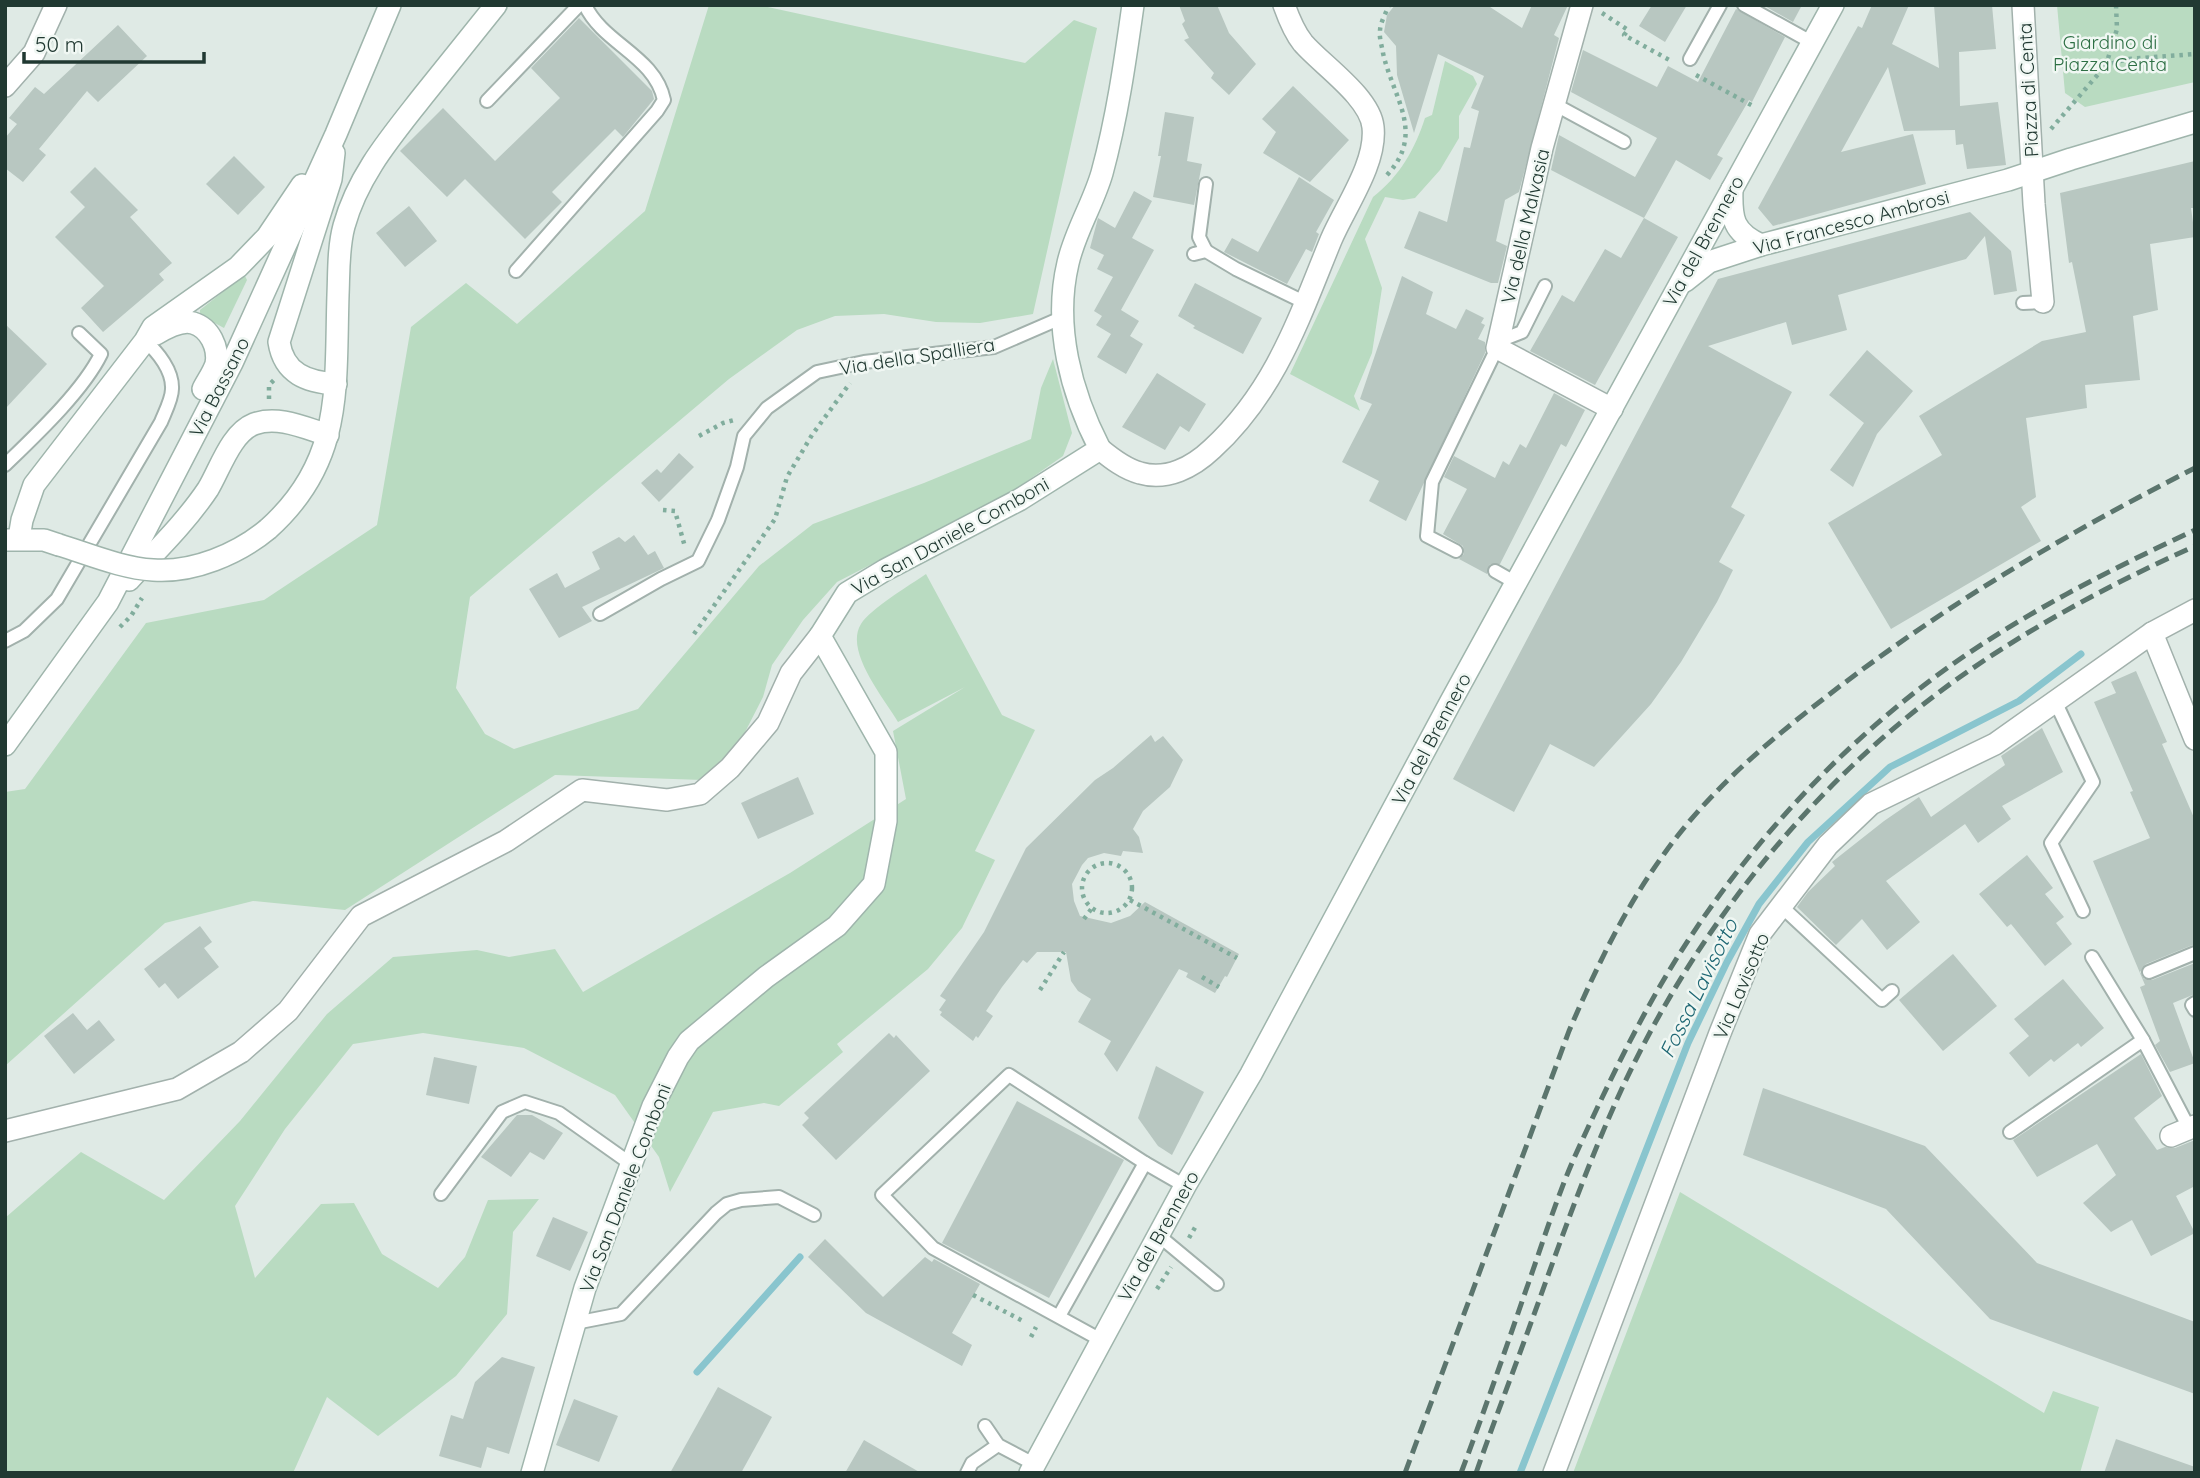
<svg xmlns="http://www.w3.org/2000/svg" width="2200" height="1478" viewBox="0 0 2200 1478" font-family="Quicksand,sans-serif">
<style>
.green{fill:#b9dbc1}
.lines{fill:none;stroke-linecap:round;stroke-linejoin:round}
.stream{stroke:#89c5ce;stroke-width:7}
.building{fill:#b8c7c1}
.lane-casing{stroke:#a2b1ac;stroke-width:16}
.street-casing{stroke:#a2b1ac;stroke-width:24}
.secondary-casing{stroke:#9fb5ac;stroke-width:24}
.path{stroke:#81ad9d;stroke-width:4.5;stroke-dasharray:3.5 5;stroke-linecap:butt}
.lane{stroke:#fff;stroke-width:12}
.street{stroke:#fff;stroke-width:21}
.secondary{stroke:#fff;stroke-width:21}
.rail{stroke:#5b756d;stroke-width:5;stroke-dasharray:14 7;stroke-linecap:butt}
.secondary-bridge-casing{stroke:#9fb5ac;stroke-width:24;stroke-linecap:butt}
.secondary-bridge{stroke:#fff;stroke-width:21}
.labels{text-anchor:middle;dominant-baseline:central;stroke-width:5;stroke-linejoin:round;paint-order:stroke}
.park-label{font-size:19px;fill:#2d6f44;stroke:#f0f7f3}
.street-label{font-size:19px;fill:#213932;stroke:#f0f7f3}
.water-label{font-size:21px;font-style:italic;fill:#1e6773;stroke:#f0f7f3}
</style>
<rect width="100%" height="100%" fill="#dfeae5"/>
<g class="green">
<polygon points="709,5 758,5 1025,63 1074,20 1097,28 1033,314 980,323 936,322 884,314 835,316 797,330 729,379 470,597 456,688 485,734 514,749 638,709 759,566 813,524 924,483 1031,439 1041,388 1053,359 1072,433 1063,456 1010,493 837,582 803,620 772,665 763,697 742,738 703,780 555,775 345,910 253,901 165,923 5,1066 5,792 25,789 146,623 264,600 377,525 411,327 466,283 517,324 645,211"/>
<polygon points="2057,5 2195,5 2195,82 2085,107 2065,93"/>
<path d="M1445,61l28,15 4,8 -18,32v22l-19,32 -25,28 -12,2 -18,-3 -20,42 17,49 -10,65 -18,43 6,15 -70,-37 83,-177c27,-21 42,-48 52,-79l7,-3z"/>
<polygon points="243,276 245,276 247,280 224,328 200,315 200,310"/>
<path d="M926,574l76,141 33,15 -60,121 20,9 -33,68 -34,41 -91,75 6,8 -64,54 -15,-3 -51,9 -43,80 -11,-35 -44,-62 -91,-47 -101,-15 -70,11 -68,85 -50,77 20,72 66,-74 33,-1 28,51 56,34 27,-31 23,-57 51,-1 -26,33 -6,82 -51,62 -78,60 -51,-39 -34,76h-288v-255l76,-66 83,48 76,-79 87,-107 66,-57 84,-7 32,7 46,-8 28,43 207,-119 116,-74 -13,-68 72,-44 -67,35c-14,-24 -54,-71 -37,-98 9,-15 49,-39 65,-50z"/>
<polygon points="1680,1192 2044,1413 2053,1391 2099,1407 2080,1473 1573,1473"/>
</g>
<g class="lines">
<g class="stream">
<polyline points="697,1372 800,1257"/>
<polyline points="1520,1473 1688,1043 1727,962 1759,904 1808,842 1890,767 2019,701 2081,654"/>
</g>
</g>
<g class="building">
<polygon points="1179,5 1217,5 1229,33 1256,64 1229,95 1211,78 1214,73 1184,40 1189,38 1182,24 1185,21"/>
<polygon points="1395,5 1487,5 1522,28 1532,5 1568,5 1554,35 1559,38 1519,192 1505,200 1496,241 1507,246 1498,283 1491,283 1404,248 1419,211 1447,222 1464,147 1470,148 1479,111 1471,108 1484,76 1438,54 1414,133 1397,75 1396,46 1384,32 1387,15"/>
<polygon points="1652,5 1687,5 1665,42 1639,26"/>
<polygon points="1763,5 1802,5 1793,22"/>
<polygon points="1872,5 1909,5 1892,44 1939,68 1934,5 1992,5 1996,49 1959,52 1960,106 1998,102 2006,165 1967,169 1963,144 1956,145 1955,130 1904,131 1888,67 1841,152 1913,134 1926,184 1773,226 1758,208 1853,35 1858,26 1862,28"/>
<polygon points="1736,9 1785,37 1752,102 1749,100 1717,155 1723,158 1710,180 1676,160 1644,218 1551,170 1559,135 1635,177 1657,138 1571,92 1583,50 1657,87 1668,66 1698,82"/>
<polygon points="579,18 652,91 654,99 623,137 615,129 552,192 562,202 525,239 465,179 447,197 400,151 443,108 495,161 560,98 531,68"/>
<polygon points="118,25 147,56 98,102 87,91 39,149 46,155 23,182 5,168 5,138 17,124 9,118 35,87 44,94"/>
<polygon points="1293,86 1349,140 1310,182 1263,153 1276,132 1262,119"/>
<polygon points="1165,112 1194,117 1187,161 1202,164 1194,205 1153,197 1161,156 1158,156"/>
<polygon points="234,156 265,187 238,215 206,184"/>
<polygon points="2195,161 2195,208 2191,208 2195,237 2150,244 2158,310 2133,316 2140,380 2085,385 2087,408 2026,418 2036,497 2021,507 2041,541 1891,629 1828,523 1942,455 1919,416 2042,341 2086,332 2072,262 2069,263 2060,193"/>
<polygon points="95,167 138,210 130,217 172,263 159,274 164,280 103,332 81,308 104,286 55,237 85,207 70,192"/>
<polygon points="1299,177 1334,200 1316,232 1319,234 1312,252 1306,249 1287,284 1224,252 1232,238 1258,252"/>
<polygon points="1134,191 1152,201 1132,238 1154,250 1121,310 1139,321 1130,336 1143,344 1126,374 1097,357 1111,334 1096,325 1102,316 1094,311 1113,277 1097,269 1104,255 1090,248 1098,218 1115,228"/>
<polygon points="409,206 437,241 405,267 376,233"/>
<polygon points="1970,212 2011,251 2017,291 1994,295 1985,236 1966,259 1838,295 1847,330 1792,345 1786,322 1708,346 1792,392 1731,507 1745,515 1719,562 1733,570 1717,602 1681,662 1651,704 1594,767 1550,744 1514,812 1453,779 1718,279"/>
<polygon points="1644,218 1678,237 1595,385 1530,351 1562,295 1574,302 1605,249 1621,258"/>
<polygon points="1402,276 1433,292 1426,314 1456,329 1466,309 1484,318 1481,323 1485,325 1478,339 1485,342 1485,353 1406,521 1369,501 1379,481 1342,462 1372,404 1360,399"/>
<polygon points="1195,283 1262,318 1243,354 1193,328 1195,326 1178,316"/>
<polygon points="5,324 47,364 5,409"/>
<polygon points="1867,350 1913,391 1877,434 1853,487 1830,470 1864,423 1829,395"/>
<polygon points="1157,373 1206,404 1189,432 1180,426 1165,450 1122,427"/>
<polygon points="1554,393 1585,410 1566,447 1561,444 1500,564 1490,564 1487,574 1459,559 1464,554 1463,546 1443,534 1467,489 1444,477 1454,456 1495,478 1503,461 1509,465 1520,444 1526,448"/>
<polygon points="679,453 694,467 659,502 641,483 657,469 661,473"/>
<polygon points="634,535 648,555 655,551 664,568 582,607 592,621 559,638 529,589 557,573 565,588 600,569 592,552 619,537 625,542"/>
<polygon points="2136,671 2167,742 2162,744 2195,820 2195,944 2146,964 2140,972 2144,979 2152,980 2195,963 2195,994 2173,1003 2195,1063 2170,1072 2155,1045 2160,1041 2140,987 2145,985 2093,861 2150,838 2130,792 2133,791 2094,702 2116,693 2111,682"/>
<polygon points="2042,728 2063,772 2002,806 2011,819 1978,843 1965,824 1886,881 1920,922 1887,950 1862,919 1836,945 1797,907 1808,892 1835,866 1832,862 1884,821 1919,797 1931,817 2005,765 2001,756"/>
<polygon points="1151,735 1155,742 1163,736 1183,760 1170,787 1143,811 1133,829 1139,837 1143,853 1123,851 1121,856 1104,853 1088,858 1082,865 1072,884 1074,901 1080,916 1111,923 1130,916 1145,902 1239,954 1227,977 1225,976 1215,993 1186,977 1188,973 1179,969 1117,1072 1104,1054 1111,1041 1078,1022 1091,999 1078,991 1071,981 1066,952 1037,952 1027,963 1023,960 1002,987 986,1011 993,1016 978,1038 976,1036 973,1041 940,1015 942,1012 939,1010 946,1000 940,996 984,932 1026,848 1095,780 1113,768"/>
<polygon points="798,777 814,814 758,839 741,803"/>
<polygon points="2027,855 2053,888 2045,894 2064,917 2056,923 2072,944 2045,966 2011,924 2007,927 1979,894"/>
<polygon points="200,926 212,942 204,948 219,967 178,999 165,983 159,988 144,969"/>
<polygon points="1953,954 1997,1006 1943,1051 1899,1000"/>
<polygon points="2063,979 2104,1028 2081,1047 2078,1043 2054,1062 2051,1059 2029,1077 2009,1053 2029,1036 2014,1019"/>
<polygon points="73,1013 87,1030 99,1020 115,1040 74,1074 44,1036"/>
<polygon points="889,1033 894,1038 896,1035 930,1071 836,1160 802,1125 809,1118 804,1113"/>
<polygon points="2141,1054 2162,1096 2134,1118 2157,1150 2165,1147 2175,1148 2195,1140 2195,1186 2176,1196 2195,1233 2151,1256 2132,1220 2111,1232 2083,1203 2116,1175 2097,1144 2037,1177 2013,1140"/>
<polygon points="434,1057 477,1066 469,1104 426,1095"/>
<polygon points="1156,1066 1204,1092 1172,1155 1158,1146 1138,1118"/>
<polygon points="1763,1088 1925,1146 2037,1263 2195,1322 2195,1394 1990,1319 1886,1209 1743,1155"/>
<polygon points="1017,1101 1124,1160 1049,1298 942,1243"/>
<polygon points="517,1115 532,1115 563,1133 544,1160 530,1152 511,1177 481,1157"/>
<polygon points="553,1217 588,1232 570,1271 536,1256"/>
<polygon points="825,1239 883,1297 925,1257 932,1262 934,1259 980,1284 952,1333 972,1345 962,1366 866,1313 808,1257"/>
<polygon points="502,1357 535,1367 509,1454 487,1447 481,1468 439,1456 451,1415 463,1419 475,1382"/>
<polygon points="718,1387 772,1417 741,1473 670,1473"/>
<polygon points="574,1399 618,1416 599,1462 556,1445"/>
<polygon points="2116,1439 2195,1467 2195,1473 2104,1473"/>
<polygon points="864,1440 921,1473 845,1473"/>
</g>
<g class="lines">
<defs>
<g id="lane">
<polyline points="1744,5 1813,43"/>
<polyline points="1690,59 1720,5"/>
<polyline points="487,101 579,5"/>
<polyline points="1554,104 1624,142"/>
<polyline points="1206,184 1199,237 1206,251"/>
<polyline points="1194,254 1206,251 1236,269 1306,303"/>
<path d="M516,271l141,-160 7,-11c-9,-44 -61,-56 -79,-95"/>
<polyline points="2023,303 2043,302"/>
<polyline points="1499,341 1522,332 1545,286"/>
<path d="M5,465c30,-29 78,-74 96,-111l-22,-21"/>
<polyline points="1456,551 1427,536 1432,482 1497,348"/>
<polyline points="1495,571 1516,583"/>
<polyline points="600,614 661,579 698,561 718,520 737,467 744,436 767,408 817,372 864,362 994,347 1061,318"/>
<path d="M5,641l19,-10 33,-32 104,-177c4,-10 11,-23 11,-33 1,-18 -14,-37 -27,-48"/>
<polyline points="2055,701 2093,782 2051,843 2083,911"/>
<polyline points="1781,906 1882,1000 1892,991"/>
<polyline points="2092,957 2143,1040"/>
<polyline points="2149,972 2195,953"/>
<polyline points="2195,1003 2192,1005 2195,1010"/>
<polyline points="2010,1132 2143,1040 2189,1128"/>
<polyline points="441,1194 502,1112 525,1102 559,1113 631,1164"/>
<polyline points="1158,1235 1217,1284"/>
<polyline points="1059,1316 1145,1163"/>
<polyline points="575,1323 621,1314 716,1213 727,1204 741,1200 779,1197 814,1215"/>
<polyline points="1101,1340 933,1248 882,1195 1009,1075 1145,1163 1185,1186"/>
<polyline points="985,1426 998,1445 1034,1464"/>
<polyline points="967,1473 972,1463 998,1445"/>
</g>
<g id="street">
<polyline points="1582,5 1542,148 1497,348 1612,409"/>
<polyline points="2023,5 2034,204 2043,302"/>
<polyline points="5,86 34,53 56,5"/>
<path d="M1100,449c12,10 25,20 40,24 27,8 53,-6 72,-24 64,-59 87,-131 119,-209 14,-33 46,-77 42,-113 -3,-30 -51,-62 -70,-84 -9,-11 -14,-24 -19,-38"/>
<polyline points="2152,633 2195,739"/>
<polyline points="5,1131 177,1089 241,1052 288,1011 361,916 506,841 582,790 667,800 700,794 730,768 768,723 791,673 820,636"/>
<polyline points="2171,1136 2195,1126"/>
<polyline points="1554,1473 1720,1033 1760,934 1828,845 1871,804 1995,744 2152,633 2195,610"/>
</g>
<g id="secondary">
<path d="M334,153l-3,26 -52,163c5,32 28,40 57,42"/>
<path d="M1732,189c-1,30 1,43 29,56"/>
<polyline points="1685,281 1709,262 1761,245 2008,180 2071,159 2195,122"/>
<path d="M156,334c10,-6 26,-14 37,-11 17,5 26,25 23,41 -3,9 -9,17 -13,25"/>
<path d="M268,529c76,-68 67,-141 70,-234 1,-23 0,-47 6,-69 14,-51 47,-89 79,-130 24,-30 48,-60 73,-91"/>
<polyline points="19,538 22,520 34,485 145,341 153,327 238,267 267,237 302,185"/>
<polyline points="7,540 44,540 59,545"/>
<path d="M129,580c27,-29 57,-58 79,-91 12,-20 23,-56 46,-65 24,-9 51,4 74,11"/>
<polyline points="5,745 108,602 232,363 336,134 390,5"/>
<path d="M532,1473l53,-185 68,-182 25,-49 11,-16 77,-64 71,-51 37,-42 12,-63v-69l-66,-116 27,-43 38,-23 134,-70 81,-51c-29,-56 -47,-123 -32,-186 7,-31 25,-59 34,-90 15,-55 23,-111 31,-168"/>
<polyline points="1030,1473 1185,1186 1251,1074 1450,703 1833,5"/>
</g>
</defs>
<use href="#lane" class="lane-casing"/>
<use href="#street" class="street-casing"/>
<use href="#secondary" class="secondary-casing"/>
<g class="path">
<polyline points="2116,5 2117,29 2106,65 2128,59 2195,54"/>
<polyline points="1602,13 1628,30 1624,35 1673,62"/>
<polyline points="1696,75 1753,106"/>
<polyline points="2051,129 2106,65"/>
<path d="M1387,175c39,-42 6,-77 -4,-122 -1,-7 -4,-15 -3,-22 0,-8 6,-18 9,-26"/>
<polyline points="269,399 269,385 275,379"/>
<polyline points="699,436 723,423 734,420"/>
<polyline points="663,510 675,511 685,547"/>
<polyline points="120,627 131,616 142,598"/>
<polyline points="694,634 775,519 787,477 812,435 850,383"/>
<circle cx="1107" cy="888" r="25"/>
<polyline points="1130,900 1237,958"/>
<polyline points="1084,919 1092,908"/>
<polyline points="1202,977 1219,987"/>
<polyline points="1040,990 1064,952"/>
<polyline points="1189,1238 1197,1224"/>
<polyline points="1157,1289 1171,1267"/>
<polyline points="973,1295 1023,1321"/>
<polyline points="1031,1337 1036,1327"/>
</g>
<use href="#lane" class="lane"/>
<use href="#street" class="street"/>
<use href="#secondary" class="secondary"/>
<g class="rail">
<path d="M1405,1473l164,-442c27,-63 55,-122 95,-177 47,-66 107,-115 171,-164 114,-87 232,-157 360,-222"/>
<path d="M1461,1473c23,-61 44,-122 65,-183 16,-45 30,-91 49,-134 25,-55 51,-110 81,-163 74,-130 181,-249 304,-334 74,-51 154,-91 235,-129"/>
<path d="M1476,1473c21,-60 44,-119 65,-178 23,-64 46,-128 73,-189 76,-172 200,-329 356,-436 70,-48 147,-89 225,-124"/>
</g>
<defs>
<path id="secondary-bridge" d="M59,545c30,9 62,23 94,25 40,3 85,-16 115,-41"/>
</defs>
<use href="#secondary-bridge" class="secondary-bridge-casing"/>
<use href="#secondary-bridge" class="secondary-bridge"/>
</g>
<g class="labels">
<g class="park-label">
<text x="2110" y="42">Giardino di<tspan x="2110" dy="22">Piazza Centa</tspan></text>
</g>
<g class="street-label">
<text transform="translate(2028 90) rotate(-93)">Piazza di Centa</text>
<text transform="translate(1851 222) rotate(-15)">Via Francesco Ambrosi</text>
<text transform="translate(1525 226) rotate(-77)">Via della Malvasia</text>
<text transform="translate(1703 241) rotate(-61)">Via del Brennero</text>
<text transform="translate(917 356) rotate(-9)">Via della Spalliera</text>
<text transform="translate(219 387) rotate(-63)">Via Bassano</text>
<text transform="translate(950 536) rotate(-29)">Via San Daniele Comboni</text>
<text transform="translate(1431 739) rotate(-62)">Via del Brennero</text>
<text transform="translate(1741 986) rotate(-67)">Via Lavisotto</text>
<text transform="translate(625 1188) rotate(-69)">Via San Daniele Comboni</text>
<text transform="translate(1158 1236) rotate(-61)">Via del Brennero</text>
</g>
<g class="water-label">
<text transform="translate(1698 988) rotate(-64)">Fossa Lavisotto</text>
</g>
</g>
<rect width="2200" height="1478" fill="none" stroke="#213932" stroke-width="14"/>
<path d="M24 52v10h180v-10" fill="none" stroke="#213932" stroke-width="3.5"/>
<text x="35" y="52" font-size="21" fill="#213932" stroke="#f0f7f3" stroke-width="5" paint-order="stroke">50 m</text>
</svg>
